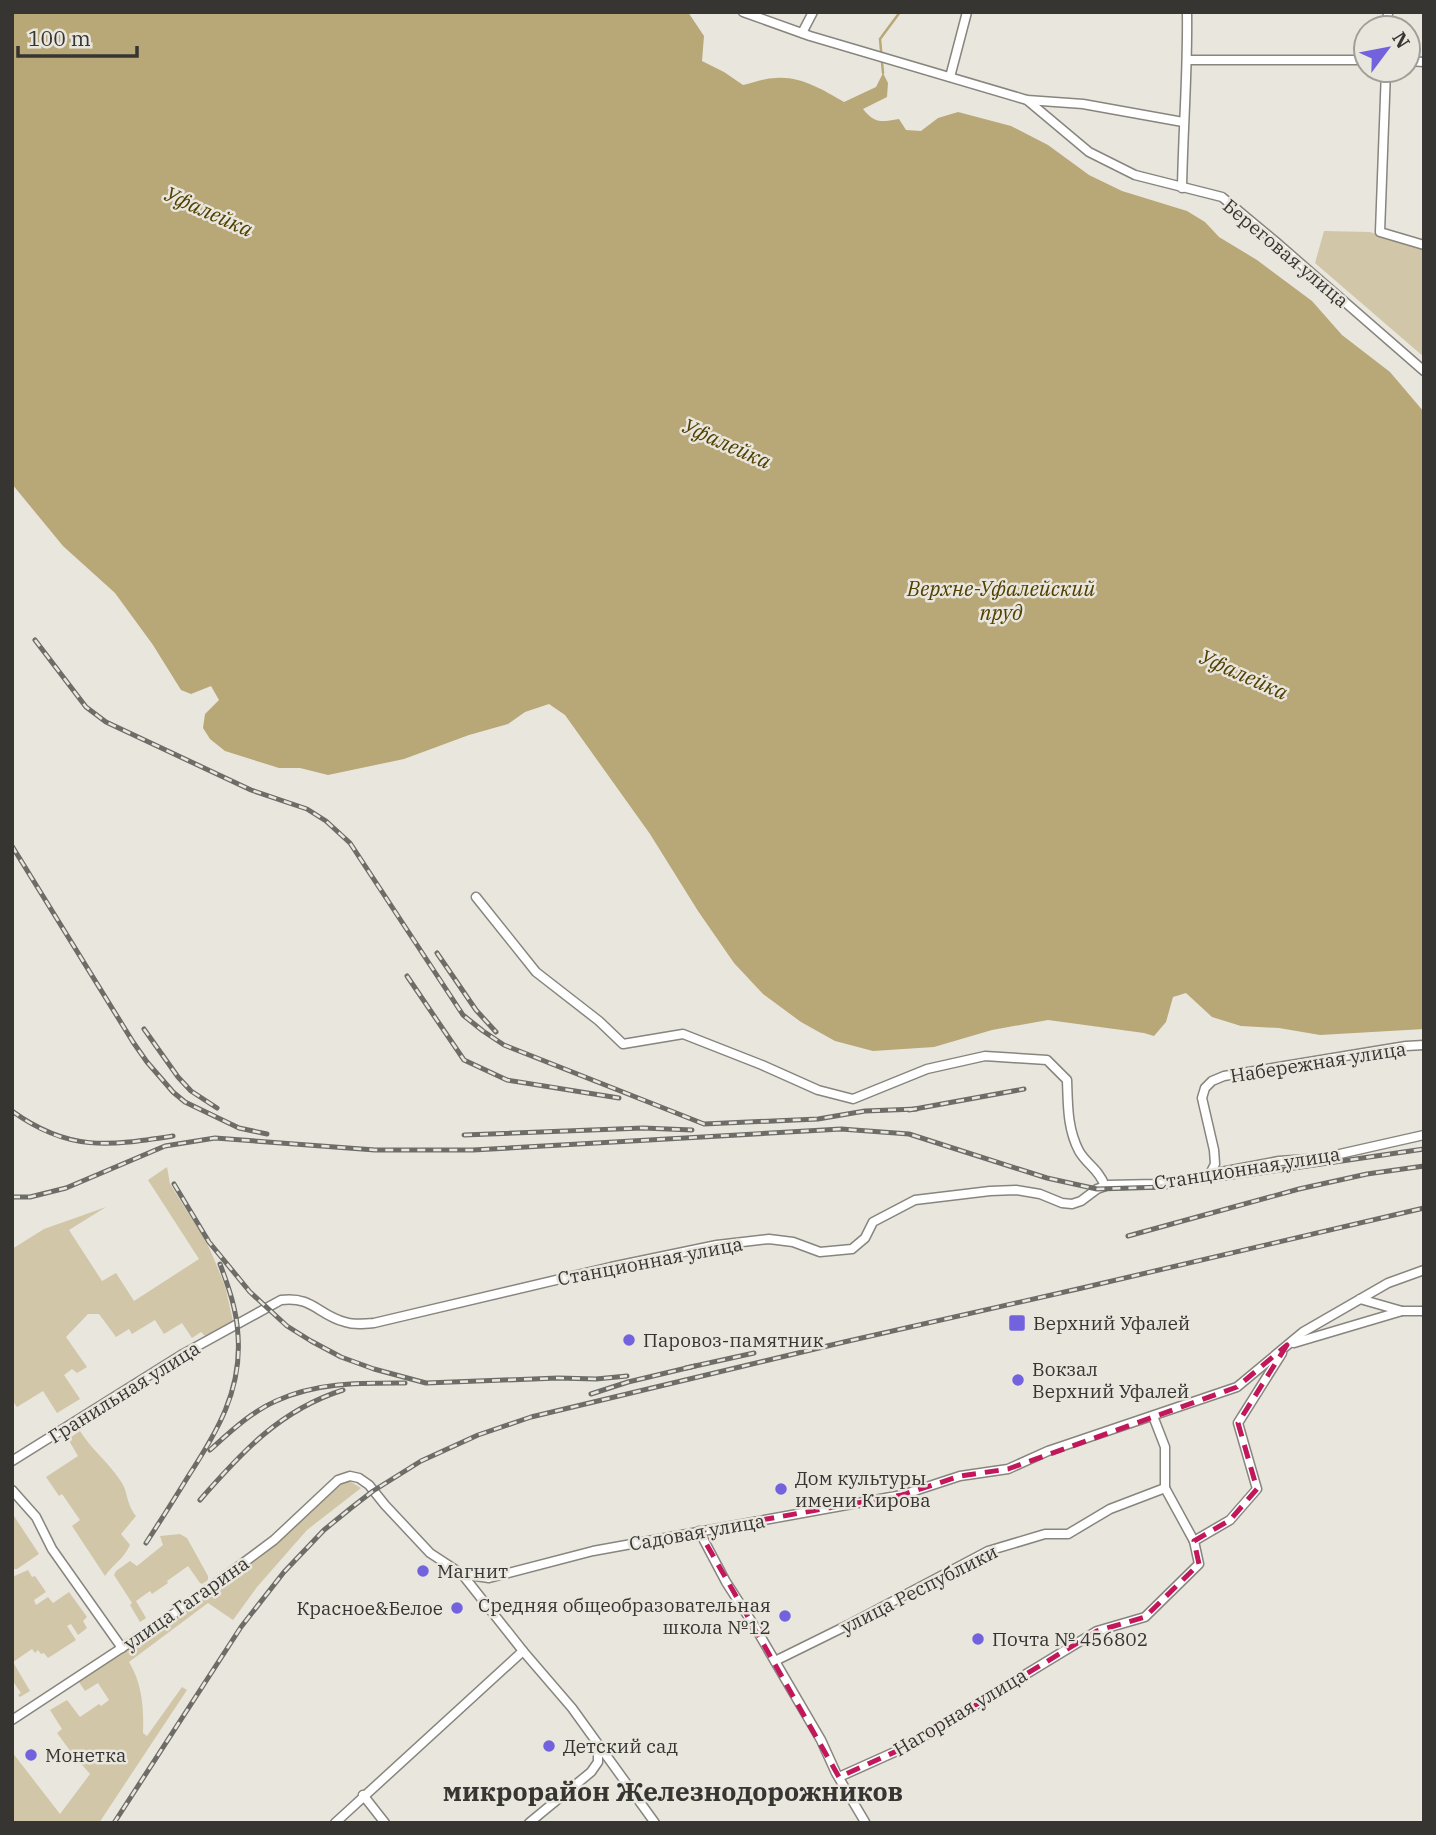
<svg xmlns="http://www.w3.org/2000/svg" width="1436" height="1835" viewBox="0 0 1436 1835" font-family="'IBM Plex Serif',serif">
<style>
.green{fill:#d1c6a7}
.water{fill:#b8a777}
.lines{fill:none;stroke-linecap:round;stroke-linejoin:round}
.stream{stroke:#b8a777;stroke-width:2.5}
.minor-casing{stroke:#87857d;stroke-width:11}
.minor{stroke:#fff;stroke-width:8}
.rail-casing{stroke:#6d6c67;stroke-width:5}
.rail{stroke:#e9e6de;stroke-width:2.5;stroke-dasharray:8;stroke-linecap:butt}
.marked{fill:none;stroke:#c2185b;stroke-width:5;stroke-dasharray:14 9;stroke-linejoin:round}
.poi-dot{fill:#7262dd;stroke:#e9e6de;stroke-width:2.5}
.labels{text-anchor:middle;dominant-baseline:central;stroke-width:5;stroke-linejoin:round;paint-order:stroke}
.street-label{font-size:19px;fill:#363532;stroke:#e9e6de}
.poi-label{font-size:19px;fill:#363532;stroke:#e9e6de;text-anchor:start}
.water-label{font-size:21px;font-style:italic;fill:#524000;stroke:#e9e6de}
.district-label{font-size:26px;font-weight:bold;fill:#363532;stroke:#e9e6de}
</style>
<rect width="100%" height="100%" fill="#e9e6de"/>
<g class="green">
<polygon points="1324,231 1370,232 1424,249 1424,357 1315,263"/>
<polygon points="167,1167 170,1184 206,1241 214,1259 225,1286 233,1321 205,1336 201,1332 192,1338 182,1323 164,1334 155,1320 132,1334 129,1329 116,1337 99,1314 88,1314 66,1337 87,1367 77,1373 72,1369 64,1375 80,1399 57,1413 43,1391 17,1407 12,1400 12,1249 44,1229 106,1207 69,1230 102,1281 116,1273 134,1301 199,1259 148,1180"/>
<path d="M80,1431c11,18 28,31 40,49 9,12 5,22 16,36l-15,18 9,11c-7,15 -16,18 -25,31l-33,-50 8,-6 -18,-26 -3,2 -13,-19 32,-21 -10,-17z"/>
<path d="M344,1482h7l10,6 -54,42 -50,57 -24,33 -25,-17 -79,59c13,21 15,46 14,71l4,3 35,-49 5,3 -88,133h-87v-71l48,62 30,-40 -19,-22 -14,-19 5,-4 -12,-19 17,-10 13,17 19,-13 2,2 8,-6 -11,-17 -13,8 -6,-9 120,-81 139,-116z"/>
<polygon points="12,1513 39,1554 17,1569 12,1569"/>
<polygon points="180,1534 187,1538 208,1576 208,1580 202,1584 200,1583 188,1566 167,1581 168,1583 152,1594 150,1591 136,1601 146,1618 140,1622 130,1605 132,1603 114,1575 116,1571 130,1561 137,1566 163,1545 160,1536"/>
<polygon points="28,1570 32,1577 35,1576 46,1592 34,1600 36,1605 48,1597 53,1603 69,1592 87,1617 83,1621 87,1628 78,1635 71,1624 67,1626 76,1640 48,1658 44,1653 41,1654 38,1650 35,1653 32,1649 13,1662 30,1691 20,1697 18,1695 21,1693 12,1680 12,1577"/>
</g>
<path class="water" d="M12,12h676l16,24 -2,25 22,11 19,13c11,-2 22,-7 33,-7 25,-2 47,12 68,24l32,-15 7,-14 5,10 -1,14 -24,12c12,15 18,13 36,10l7,11 15,1 17,-13 20,-6 53,14 37,19 41,30 33,16 65,20 18,11 14,15 38,23 55,41 30,34 48,37 34,40v617l-104,6 -41,-7 -38,-2 -29,-9 -26,-24 -13,4 -7,25 -12,14 -10,-3 -96,-13 -56,10 -58,17 -61,4 -38,-10 -34,-19 -38,-28 -29,-31 -36,-52 -48,-77 -85,-119 -16,-11 -24,8 -17,12 -39,11 -65,24 -76,16 -28,-7h-21l-54,-17 -15,-12 -7,-11 2,-14 14,-14 -8,-14 -20,8 -10,-4 -28,-45 -38,-52 -52,-47 -51,-62z"/>
<g class="lines">
<polyline class="stream" points="883,73 880,39 900,12"/>
<defs>
<g id="minor">
<polyline points="743,12 810,36 1027,100 1083,104 1183,122"/>
<polyline points="1387,28 1388,12"/>
<polyline points="802,33 813,12"/>
<polyline points="1187,60 1366,60"/>
<polyline points="1408,61 1424,62"/>
<polyline points="1386,70 1380,232 1424,245"/>
<polyline points="950,77 967,12"/>
<polyline points="1027,100 1089,152 1135,175 1222,197 1276,242 1424,371"/>
<path d="M1182,188c1,-59 6,-117 5,-176"/>
<path d="M476,897l60,75 63,49 24,23 60,-10 79,31 56,25 35,9 74,-30 58,-13 62,4 20,20c1,24 0,48 12,71 8,14 19,17 26,35"/>
<polyline points="1210,1174 1215,1164 1214,1150 1202,1098 1205,1088 1212,1081 1224,1076 1406,1046 1424,1045"/>
<polyline points="1360,1299 1402,1311 1424,1311"/>
<polyline points="1294,1343 1402,1311"/>
<polyline points="1153,1416 1165,1447 1165,1488"/>
<path d="M12,1461l171,-107 98,-54c32,-4 37,15 64,22 9,3 19,2 29,1l237,-56 106,-22 52,-6 24,3 27,10 32,-3 13,-11 8,-16 42,-22 75,-9 26,-1 24,4 22,9 10,1 9,-3 16,-12 11,-4 48,-1 44,-5 10,-5 69,-13 43,-3 102,-23"/>
<polyline points="12,1490 36,1517 52,1549 122,1648"/>
<polyline points="699,1531 726,1582 755,1627 821,1740 836,1773 865,1822"/>
<polyline points="462,1574 489,1578 593,1551 902,1495 960,1476 1008,1469 1048,1451 1237,1387 1303,1332 1388,1283 1424,1270"/>
<polyline points="775,1661 848,1625 988,1551 1045,1534 1068,1534 1110,1509 1165,1488 1194,1541"/>
<polyline points="12,1720 184,1607 274,1540 338,1480 350,1476 359,1478 369,1485 385,1505 430,1553 462,1574 523,1651 572,1708 655,1823"/>
<polyline points="839,1777 908,1746 1097,1631 1145,1617 1199,1564 1194,1541 1230,1520 1257,1489 1238,1423 1282,1353"/>
<polyline points="363,1795 385,1823"/>
<polyline points="335,1823 523,1651"/>
<polyline points="529,1823 591,1772 598,1762 598,1746"/>
</g>
</defs>
<use href="#minor" class="minor-casing"/>
<use href="#minor" class="minor"/>
<defs>
<g id="rail">
<polyline points="35,640 86,707 106,722 251,790 307,809 326,821 350,843 463,1015 483,1031 504,1045 704,1124 818,1119 865,1111 917,1109"/>
<polyline points="12,846 133,1042 147,1062 173,1092 185,1102 239,1128 267,1134"/>
<polyline points="437,953 476,1010 496,1032"/>
<polyline points="407,976 464,1060 507,1080 619,1098"/>
<polyline points="144,1029 178,1077 191,1091 217,1108"/>
<polyline points="909,1110 1024,1089"/>
<path d="M12,1111c57,41 96,35 161,25"/>
<polyline points="464,1135 643,1128 692,1130"/>
<polyline points="174,1184 209,1242 250,1292 287,1326 311,1341 341,1357 374,1369 426,1383 558,1378 596,1379 627,1376"/>
<polyline points="12,1197 30,1197 66,1188 165,1146 215,1138 375,1150 473,1150 841,1129 909,1134 1047,1178 1097,1189 1165,1187 1424,1149"/>
<polyline points="1128,1236 1299,1189 1367,1174 1424,1166"/>
<polyline points="686,1368 754,1353"/>
<polyline points="591,1394 628,1382 695,1366"/>
<path d="M210,1450c20,-18 41,-38 66,-49 41,-19 84,-18 129,-18"/>
<path d="M200,1500c42,-48 80,-90 143,-110"/>
<path d="M146,1543c15,-23 29,-45 43,-68 28,-43 53,-85 49,-139 -1,-25 -9,-48 -18,-72"/>
<polyline points="114,1823 241,1627 284,1572 324,1530 351,1508 373,1491 421,1461 478,1435 531,1417 844,1342 1082,1288 1424,1208"/>
</g>
</defs>
<use href="#rail" class="rail-casing"/>
<use href="#rail" class="rail"/>
</g>
<path class="marked" d="M1287,1345l-49,78 19,66 -27,31 -36,21 5,23 -54,53 -48,14 -189,115 -69,31 -140,-246 203,-36 58,-19 48,-7 229,-82z"/>
<g class="poi-dot">
<rect x="1008" y="1314" width="18" height="18" rx="3.5"/>
<circle cx="629" cy="1340" r="7"/>
<circle cx="1018" cy="1380" r="7"/>
<circle cx="781" cy="1489" r="7"/>
<circle cx="423" cy="1571" r="7"/>
<circle cx="457" cy="1608" r="7"/>
<circle cx="785" cy="1616" r="7"/>
<circle cx="978" cy="1639" r="7"/>
<circle cx="549" cy="1746" r="7"/>
<circle cx="31" cy="1755" r="7"/>
</g>
<g class="labels">
<g class="street-label">
<text transform="translate(1286 253) rotate(40)">Береговая улица</text>
<text transform="translate(1318 1062) rotate(-9)">Набережная улица</text>
<text transform="translate(1247 1168) rotate(-9)">Станционная улица</text>
<text transform="translate(650 1261) rotate(-11)">Станционная улица</text>
<text transform="translate(124 1392) rotate(-32)">Гранильная улица</text>
<text transform="translate(697 1532) rotate(-10)">Садовая улица</text>
<text transform="translate(919 1589) rotate(-27)">улица Республики</text>
<text transform="translate(186 1603) rotate(-35)">улица Гагарина</text>
<text transform="translate(960 1712) rotate(-31)">Нагорная улица</text>
</g>
<g class="poi-label">
<text x="1033" y="1323">Верхний Уфалей</text>
<text x="643" y="1340">Паровоз-памятник</text>
<text x="1032" y="1369">Вокзал<tspan x="1032" dy="22">Верхний Уфалей</tspan></text>
<text x="795" y="1478">Дом культуры<tspan x="795" dy="22">имени Кирова</tspan></text>
<text x="437" y="1571">Магнит</text>
<text x="771" y="1605" text-anchor="end">Средняя общеобразовательная<tspan x="771" dy="22">школа №12</tspan></text>
<text x="443" y="1608" text-anchor="end">Красное&amp;Белое</text>
<text x="992" y="1639">Почта № 456802</text>
<text x="563" y="1746">Детский сад</text>
<text x="45" y="1755">Монетка</text>
</g>
<g class="water-label">
<text transform="translate(209 211) rotate(24)">Уфалейка</text>
<text transform="translate(727 443) rotate(24)">Уфалейка</text>
<text x="1001" y="588">Верхне-Уфалейский<tspan x="1001" dy="24">пруд</tspan></text>
<text transform="translate(1244 674) rotate(24)">Уфалейка</text>
</g>
<g class="district-label">
<text x="673" y="1791">микрорайон Железнодорожников</text>
</g>
</g>
<rect width="1436" height="1835" fill="none" stroke="#363532" stroke-width="28"/>
<g transform="translate(1387 49) rotate(58)"><circle r="33" fill="#e9e6de" stroke="#a19f99" stroke-width="2"/>
<path d="M0-5L12 26L0 18L-12 26Z" fill="#7262dd"/>
<text y="-10" font-size="19" font-weight="bold" text-anchor="middle" fill="#363532">N</text>
</g>
<path d="M18 46v10h119v-10" fill="none" stroke="#363532" stroke-width="3.5"/>
<text x="28" y="46" font-size="21" fill="#363532" stroke="#e9e6de" stroke-width="5" paint-order="stroke">100 m</text>
</svg>
